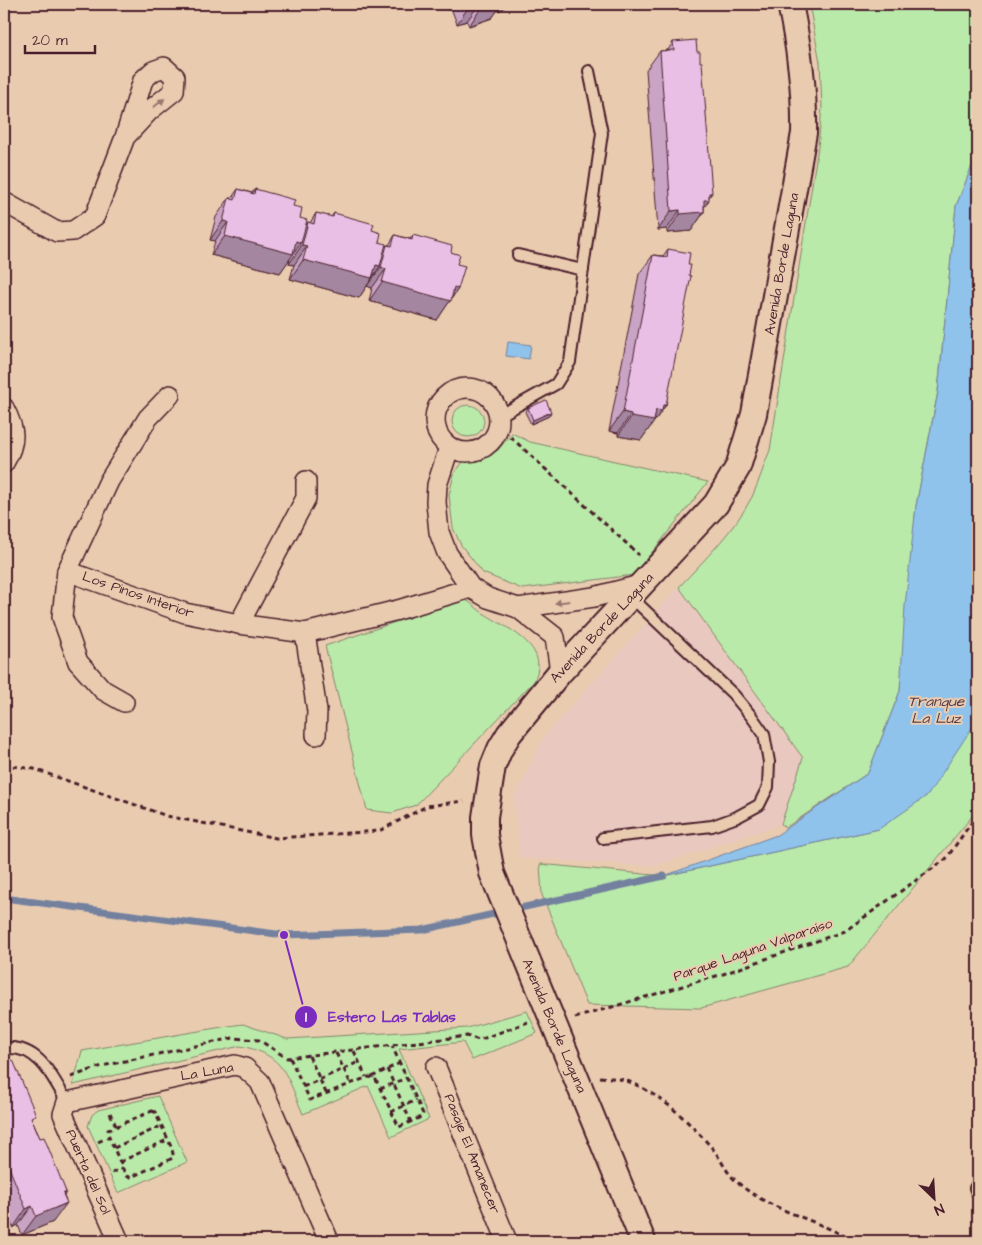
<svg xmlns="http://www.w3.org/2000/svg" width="982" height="1245" viewBox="0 0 982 1245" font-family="'Architects Daughter',sans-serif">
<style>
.built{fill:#e9c8c0}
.green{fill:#baeaa9;stroke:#82846a}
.water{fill:#8fc3ec;stroke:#73819f}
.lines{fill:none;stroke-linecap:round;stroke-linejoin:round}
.stream{stroke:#73819f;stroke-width:7}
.service-casing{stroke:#4a1f2b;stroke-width:14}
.minor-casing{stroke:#4a1f2b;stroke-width:22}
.tertiary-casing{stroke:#4a1f2b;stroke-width:28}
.path{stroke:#4a1f2b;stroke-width:3;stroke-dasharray:5 4;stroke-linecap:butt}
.service{stroke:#e9ccb0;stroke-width:10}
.minor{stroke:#e9ccb0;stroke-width:19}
.tertiary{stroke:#e9ccb0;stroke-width:24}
.wall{fill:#c9a4c5;stroke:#4a1f2b}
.shaded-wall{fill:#a486a0;stroke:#4a1f2b}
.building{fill:#eabfe5;stroke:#4a1f2b}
.oneway{fill:#9a766e}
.labels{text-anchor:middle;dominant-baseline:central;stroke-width:4;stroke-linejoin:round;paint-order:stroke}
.street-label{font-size:14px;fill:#4a1f2b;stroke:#e9ccb0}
.water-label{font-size:15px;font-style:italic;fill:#543848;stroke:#e9ccb0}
.leader{fill:none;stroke:#7b2cbf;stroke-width:2}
.callout-dot{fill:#7b2cbf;stroke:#e9ccb0;stroke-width:2}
.mark-label{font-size:15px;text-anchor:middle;font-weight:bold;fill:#fff}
.callout-label{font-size:15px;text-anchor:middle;font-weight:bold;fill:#7b2cbf;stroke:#e9ccb0;stroke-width:4;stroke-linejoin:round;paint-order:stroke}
</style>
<rect width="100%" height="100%" fill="#e9ccb0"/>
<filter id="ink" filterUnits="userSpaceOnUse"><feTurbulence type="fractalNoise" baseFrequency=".02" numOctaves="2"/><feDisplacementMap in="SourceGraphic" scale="10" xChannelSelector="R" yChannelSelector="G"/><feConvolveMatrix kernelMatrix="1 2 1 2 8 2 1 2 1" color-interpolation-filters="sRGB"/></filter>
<g filter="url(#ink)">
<polygon class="built" points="678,587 803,758 781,824 655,866 520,858 514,800 543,738"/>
<g class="green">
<path d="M809,4h169v147l-22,55 -18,185 -22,115 -16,185 -32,82 -83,55 -4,-4 22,-66 -124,-171c26,-28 55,-56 73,-90 7,-15 12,-32 18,-47l48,-303 4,-39 -2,-46z"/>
<circle cx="468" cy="421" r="16"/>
<polygon points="512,433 530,442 708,482 634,575 522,589 483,573 461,545 453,528 449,495 454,474 463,462 498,450"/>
<path d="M463,599c9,3 14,11 22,15 23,15 66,32 49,67l-118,124 -24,8 -25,-3 -42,-164z"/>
<polygon points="978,707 978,809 848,967 701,1008 587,1005 542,895 540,864 664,876 879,829 975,723"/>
<path d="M527,1011l10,22 -65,27 -9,-18 -64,7 30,70 -38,18 -23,-51 -65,28c-16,-37 -18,-60 -63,-68l-167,39 9,-34 146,-25 15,-2 44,15 180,-11z"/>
<polygon points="158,1096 187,1162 118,1193 88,1126 92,1115 98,1110"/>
</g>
<g class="water">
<polygon points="978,151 978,703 975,723 928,795 879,829 664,876 777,835 868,773 900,691 905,606 916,506 938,392 956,206"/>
<polygon points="508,342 531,345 529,359 506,356"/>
</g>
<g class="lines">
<polyline class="stream" points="4,898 284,935 422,930 664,876"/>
<defs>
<g id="service">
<polyline points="518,255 583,270"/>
<polyline points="499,416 556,384 570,362 602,133 589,71"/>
<polyline points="603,838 712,826 737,817 759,805 768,787 769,762 764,734 752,717 733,694 631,597"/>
<path d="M4,1048c35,-3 48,28 63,54"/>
<polyline points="978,1183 975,1188 978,1194"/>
</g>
<g id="minor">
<polyline points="4,202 57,232 73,231 95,216 125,137 143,80 153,71 164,67 175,77 174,91 149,111 125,137"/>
<circle cx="467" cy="420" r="32"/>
<path d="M4,408c11,21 13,33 0,55"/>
<polyline points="449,448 437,485 436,502 439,532 447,553 471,588 488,598 518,608 555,637 560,672"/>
<polyline points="67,571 185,613 239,624 305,633 398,610 471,588"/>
<polyline points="518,608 594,597 644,584"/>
<polyline points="239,624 306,498 306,481"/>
<polyline points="305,633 317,711 316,735"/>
<polyline points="124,702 103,690 78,662 62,617 67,571 109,481 148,418 170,395"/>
<polyline points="436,1067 507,1241"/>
<polyline points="119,1241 63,1114 67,1102 235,1065 245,1068 260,1082 329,1241"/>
</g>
<path id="tertiary" d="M643,1241l-151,-368 -7,-38v-18l8,-51 7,-17 9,-15 51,-62 156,-168 22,-37 16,-53 50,-281c1,-44 -5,-86 -14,-129"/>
</defs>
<use href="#service" class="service-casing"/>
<use href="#minor" class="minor-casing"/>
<use href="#tertiary" class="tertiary-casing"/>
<g class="path">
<polyline points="504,431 639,555"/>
<polyline points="4,765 34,769 167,816 276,838 379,831 427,806 464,801"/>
<polyline points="575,1018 723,974 845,931 946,859 978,813"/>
<polyline points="354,1051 366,1077"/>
<polyline points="336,1053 351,1084"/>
<polyline points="309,1056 327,1095"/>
<polyline points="290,1058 310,1100 368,1077 375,1078 399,1127 421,1117 423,1114 392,1046"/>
<polyline points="387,1069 411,1122"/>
<polyline points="71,1077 102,1066 233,1038 259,1040 287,1058 467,1036 479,1040 528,1022"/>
<polyline points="372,1077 400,1063"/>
<path d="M600,1077c9,1 19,1 27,4 35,13 62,41 86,68 8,10 13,23 22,31 32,31 81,38 118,61"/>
<polyline points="303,1087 359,1062"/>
<polyline points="380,1089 406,1078"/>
<path d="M152,1111l3,1c4,10 20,37 18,46l-42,19 -5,-1 -17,-39 -1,-7z"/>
<polyline points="391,1112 416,1100"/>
<polyline points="110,1113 116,1126"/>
<polyline points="98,1142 109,1137"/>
<polyline points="114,1148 161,1126"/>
<polyline points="120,1162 167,1140"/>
<polyline points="112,1173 123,1168"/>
</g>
<use href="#service" class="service"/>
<use href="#minor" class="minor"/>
<use href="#tertiary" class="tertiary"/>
</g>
<g class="wall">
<polygon points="444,4 507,4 503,9 497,11 492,18 469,26 467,21 457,24 451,8 447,10"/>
<polygon points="673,42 697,52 700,62 709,197 704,207 704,212 691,231 667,233 667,229 658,230 646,70 660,51 668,50"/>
<polygon points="238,189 252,193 255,189 293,206 305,227 308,222 310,223 316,213 331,217 334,213 372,230 379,242 385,247 387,245 389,245 395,235 410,239 413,235 451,252 457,264 458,289 437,320 369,301 372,288 367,286 368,284 359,298 290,279 294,265 289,264 290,258 280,273 211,255 215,241 210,240 216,217 229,198 231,199"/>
<polygon points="668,249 688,265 666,405 641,440 618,436 618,433 609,431 639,274 653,255 663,256"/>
<polygon points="528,408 549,416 531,424 525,412"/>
<polygon points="4,1057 40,1138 66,1192 64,1196 53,1222 22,1235 18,1225 13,1228 4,1206"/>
</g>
<g class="shaded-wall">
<polygon points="451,4 454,4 451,8 447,10"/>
<polygon points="474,4 479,4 467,21 457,24 470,5"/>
<polygon points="491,4 507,4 503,9 497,11 492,18 469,26 482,7"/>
<polygon points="709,193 712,193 707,200 709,200 701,212 704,212 691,231 667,233 680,214"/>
<polygon points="680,210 667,229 658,230 671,211"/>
<polygon points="223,221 228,222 215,241 210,240"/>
<polygon points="225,236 296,241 301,243 280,273 211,255"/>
<polygon points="302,245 307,246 294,265 289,264"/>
<polygon points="303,260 376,265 380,266 359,298 290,279"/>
<polygon points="381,267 386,269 372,288 367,286"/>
<polygon points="382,282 454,287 458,289 437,320 369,301"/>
<polygon points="663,405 666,405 641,440 618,436 631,417 656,410"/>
<polygon points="551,412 549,416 531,424 533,420"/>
<polygon points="623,412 631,414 618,433 609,431"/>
<polygon points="66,1192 55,1208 67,1203 53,1222 22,1235 36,1216 63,1194"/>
<polygon points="32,1206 18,1225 13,1228 26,1209"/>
</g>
<g class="building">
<polygon points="481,4 491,4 482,7"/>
<polygon points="696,40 697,52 700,52 700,62 702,62 712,193 709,193 709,200 704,200 704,212 680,214 680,210 671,211 660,51 674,50 673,42"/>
<polygon points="238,189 254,194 255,189 295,200 293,206 302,208 300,218 307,220 301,243 296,241 293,254 225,236 228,222 223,221 229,198 235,200"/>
<polygon points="316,213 333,217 334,213 374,224 372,230 381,233 379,242 386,244 380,266 376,265 372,278 303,260 307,246 302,245 308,222 314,224"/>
<polygon points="395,235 412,240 413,235 452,246 451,252 460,255 457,264 465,266 458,289 454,287 451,301 382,282 386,269 381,267 387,245 392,246"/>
<polygon points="668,249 690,253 688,265 691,265 689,275 691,276 666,405 663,405 662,411 656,410 654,421 631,417 631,414 623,412 653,255 667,257"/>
<polygon points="546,400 551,412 533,420 528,408"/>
<polygon points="6,1056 8,1062 13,1060 36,1115 31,1117 36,1130 40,1138 44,1137 66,1192 63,1194 67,1203 36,1216 32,1206 26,1209 4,1155 9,1153 4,1139 4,1057"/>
</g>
<defs><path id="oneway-solid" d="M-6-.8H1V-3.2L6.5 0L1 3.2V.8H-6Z" transform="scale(1.25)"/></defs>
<g class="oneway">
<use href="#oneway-solid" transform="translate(159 103) rotate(-38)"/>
<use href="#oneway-solid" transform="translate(562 602) rotate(172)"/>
</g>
</g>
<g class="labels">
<g class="street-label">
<text transform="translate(782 264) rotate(-80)">Avenida Borde Laguna</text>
<text transform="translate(138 595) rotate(19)">Los Pinos Interior</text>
<text transform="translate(602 628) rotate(-47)">Avenida Borde Laguna</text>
<text transform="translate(753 950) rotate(-19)">Parque Laguna Valparaíso</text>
<text transform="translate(554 1026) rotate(67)">Avenida Borde Laguna</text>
<text transform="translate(207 1072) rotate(-10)">La Luna</text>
<text transform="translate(472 1154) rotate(68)">Pasaje El Amanecer</text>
<text transform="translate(88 1172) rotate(66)">Puerta del Sol</text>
</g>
<g class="water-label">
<text x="936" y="701">Tranque<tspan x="936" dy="17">La Luz</tspan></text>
</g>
</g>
<path class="leader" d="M284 935L306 1017"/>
<g class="callout-dot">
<circle cx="284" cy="935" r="5"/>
<circle cx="306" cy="1017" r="12"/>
</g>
<g class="mark-label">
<text x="306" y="1022">1</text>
</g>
<g class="callout-label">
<text x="392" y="1022">Estero Las Tablas</text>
</g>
<rect width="982" height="1245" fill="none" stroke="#e9ccb0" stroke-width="20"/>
<rect x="10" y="10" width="962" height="1225" fill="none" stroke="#4a1f2b" stroke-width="2" filter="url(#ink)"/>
<g transform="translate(934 1198) rotate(155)" stroke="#e9ccb0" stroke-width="4" paint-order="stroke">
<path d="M0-4L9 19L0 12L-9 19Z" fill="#4a1f2b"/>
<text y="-8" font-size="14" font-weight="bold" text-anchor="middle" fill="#4a1f2b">N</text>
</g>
<path d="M25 45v8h70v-8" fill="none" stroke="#4a1f2b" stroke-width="2.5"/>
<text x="32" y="45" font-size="15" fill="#4a1f2b" stroke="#e9ccb0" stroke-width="4" paint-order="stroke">20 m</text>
</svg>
